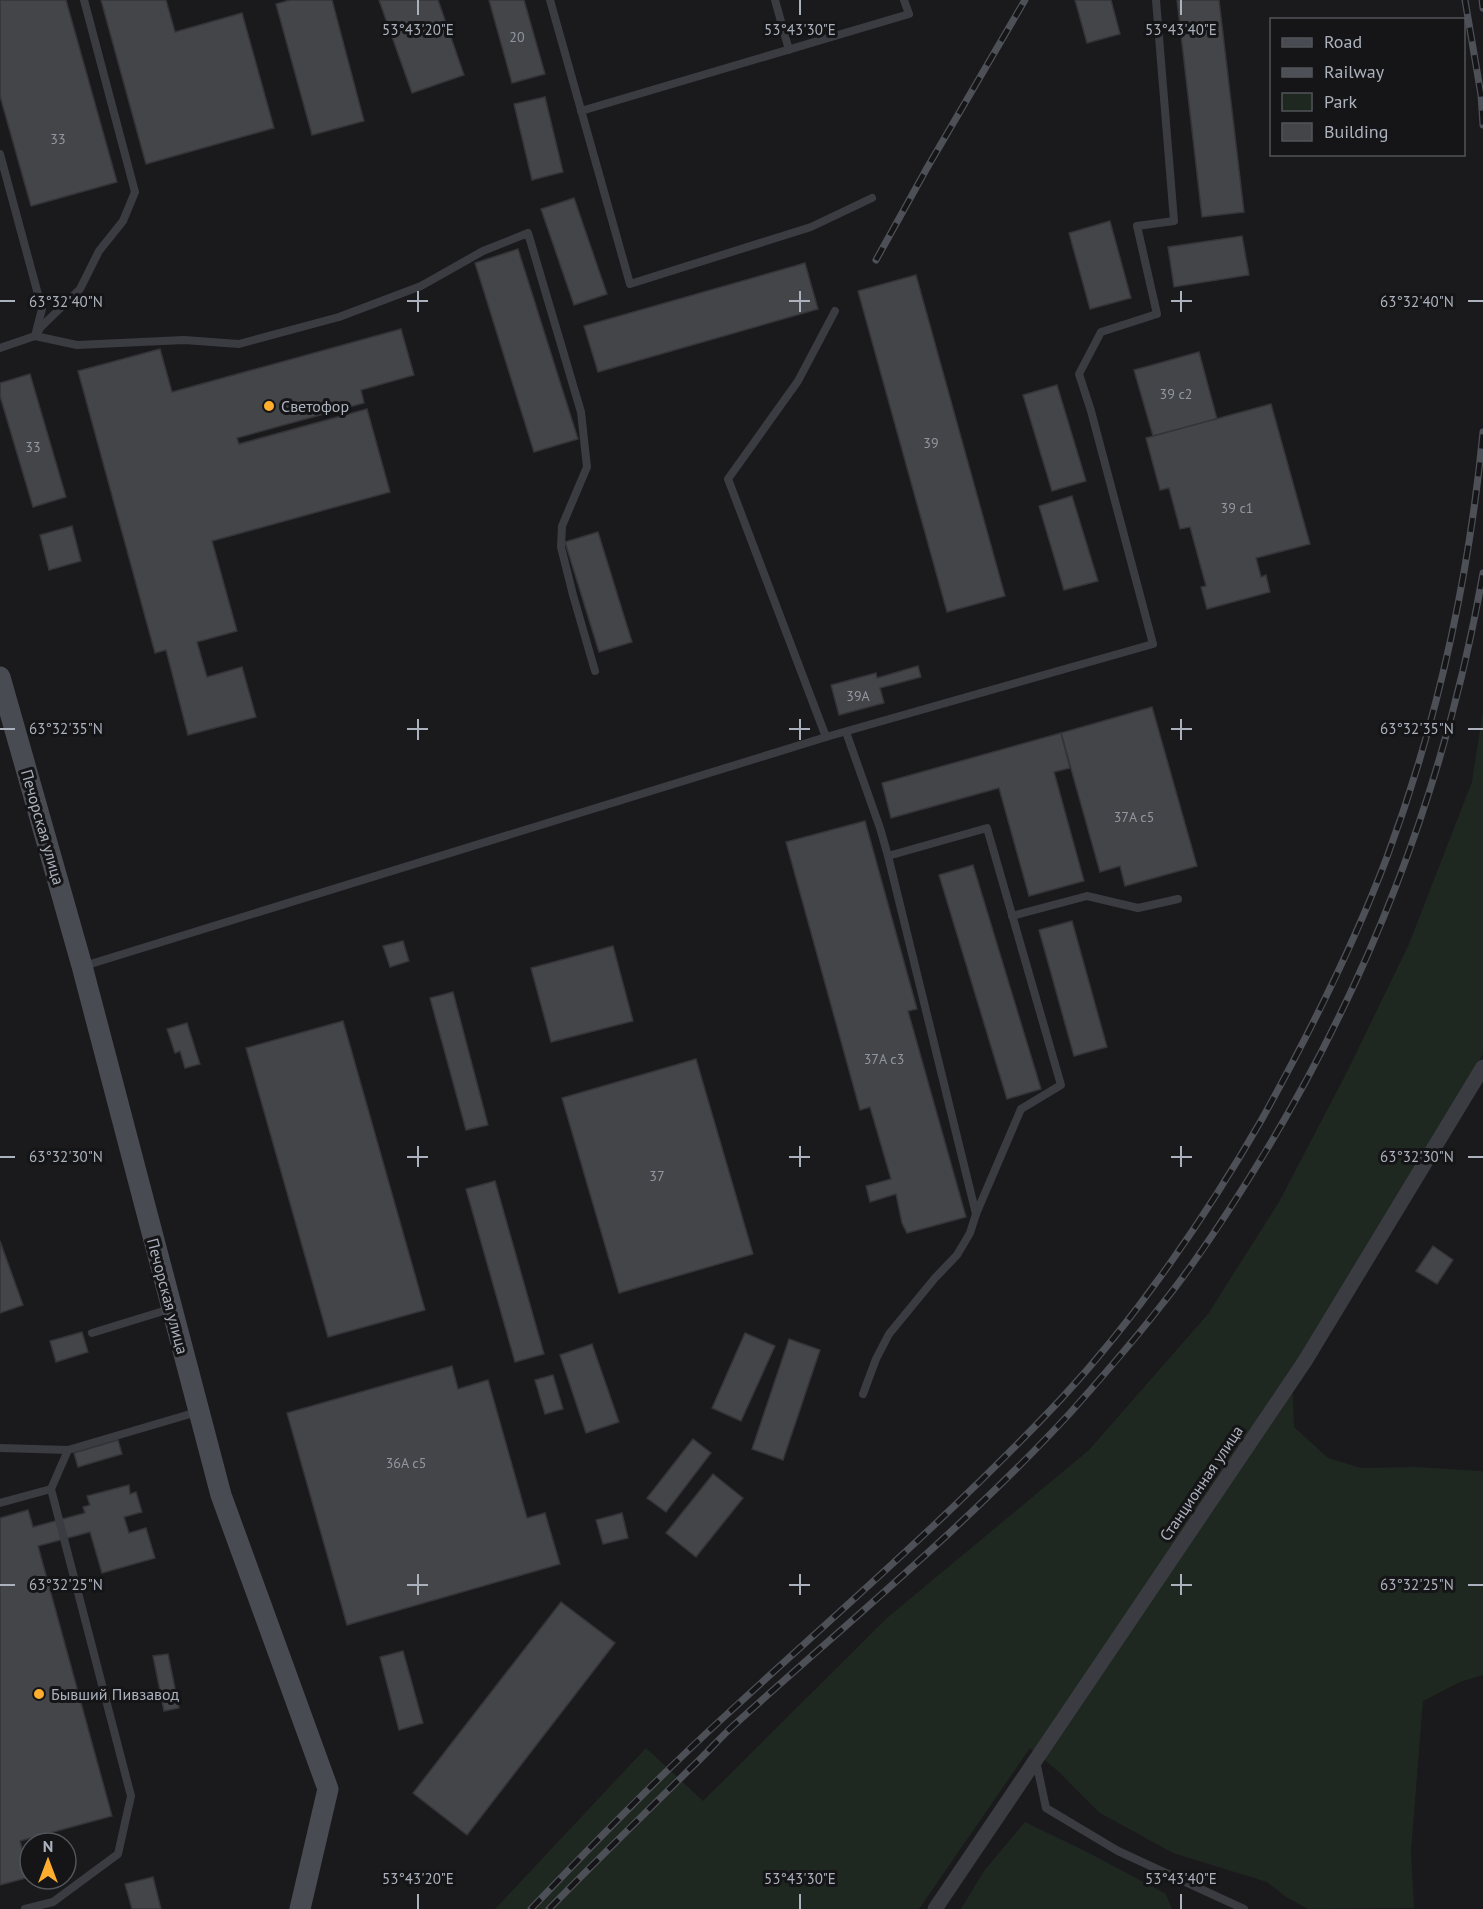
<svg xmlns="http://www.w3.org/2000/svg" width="1483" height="1909" viewBox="0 0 1483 1909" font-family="'PT Sans',sans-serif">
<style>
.green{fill:#1f2820}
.building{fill:#444549;stroke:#343439;stroke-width:1.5}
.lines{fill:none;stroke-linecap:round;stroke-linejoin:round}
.lane{stroke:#3a3c42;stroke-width:8}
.street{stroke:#3a3c42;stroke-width:15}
.secondary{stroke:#484b52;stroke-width:21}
.rail-casing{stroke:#4d5057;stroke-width:7}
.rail{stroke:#151517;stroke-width:4.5;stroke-dasharray:14;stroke-linecap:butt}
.ticks{fill:none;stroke:#abb2bd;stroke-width:2}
.poi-dot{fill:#ffad2f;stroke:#151517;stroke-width:2}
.labels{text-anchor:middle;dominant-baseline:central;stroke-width:6;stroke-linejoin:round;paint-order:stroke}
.number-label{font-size:14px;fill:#9197a0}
.poi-label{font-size:16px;fill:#abb2bd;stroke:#151517;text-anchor:start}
.street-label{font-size:16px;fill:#abb2bd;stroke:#151517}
.ticks-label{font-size:15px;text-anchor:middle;fill:#abb2bd;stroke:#151517;stroke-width:6;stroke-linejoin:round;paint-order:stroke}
</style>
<rect width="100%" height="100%" fill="#1a1a1c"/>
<g class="green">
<polygon points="1483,711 1483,1054 1320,1336 1292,1377 1294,1427 1328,1458 1361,1468 1416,1467 1481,1471 1483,1473 1483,1675 1460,1682 1423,1701 1411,1851 1414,1908 1308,1909 1286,1897 1267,1882 1173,1853 1100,1813 1058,1771 1030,1748 919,1909 495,1909 646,1748 703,1801 887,1618 1089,1450 1208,1314 1279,1202 1347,1072 1409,944 1472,782"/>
<polygon points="1025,1822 1085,1851 1166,1894 1172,1909 961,1909 984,1871"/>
</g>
<g class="building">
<polygon points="0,0 66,0 117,182 31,206 0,96"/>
<polygon points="101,0 166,0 175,32 242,13 274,128 146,164"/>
<polygon points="290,0 332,0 364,121 312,135 276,4"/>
<polygon points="379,0 438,0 464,75 412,93"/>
<polygon points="489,0 524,0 545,74 512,83"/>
<polygon points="1075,0 1111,0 1120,34 1087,43"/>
<polygon points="1177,0 1219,0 1244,212 1202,217"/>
<polygon points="545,97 563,172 532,180 514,104"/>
<polygon points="574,198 607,294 574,305 541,209"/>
<polygon points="1110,221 1131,298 1090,309 1069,233"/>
<polygon points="1242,236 1249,275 1174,287 1168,247"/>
<polygon points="518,249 578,439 534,452 475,263"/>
<polygon points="805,263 818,309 598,372 584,326"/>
<polygon points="916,275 1005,596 947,612 858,291"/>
<polygon points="401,329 414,375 361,390 364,403 237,438 239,444 367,409 390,492 212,541 237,631 197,642 207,677 242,667 256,717 188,735 166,650 155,653 78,371 160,349 172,392"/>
<polygon points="1199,352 1217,419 1153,436 1134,370"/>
<polygon points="30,374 66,497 33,507 0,396 0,383"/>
<polygon points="1057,385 1086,481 1052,491 1023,395"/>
<polygon points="1271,404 1310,544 1256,558 1261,577 1266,575 1270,592 1207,609 1201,587 1206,586 1190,527 1180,529 1169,488 1160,490 1146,438"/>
<polygon points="1072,496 1098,581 1064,590 1039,506"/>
<polygon points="72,526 81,561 49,570 40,535"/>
<polygon points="598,532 632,642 599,652 565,542"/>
<polygon points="918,666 921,677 880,688 884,703 839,715 831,685 876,673 877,678"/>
<polygon points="1152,707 1197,866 1125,886 1120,866 1100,872 1061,733"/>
<polygon points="1061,733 1070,768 1054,772 1084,881 1029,896 999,788 891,818 882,783"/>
<polygon points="865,821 917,1009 908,1011 966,1217 907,1233 902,1223 896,1194 870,1202 866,1186 891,1179 870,1107 860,1110 786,842"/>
<polygon points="973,865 1041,1089 1007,1099 939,875"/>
<polygon points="1072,921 1107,1047 1074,1056 1039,930"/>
<polygon points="403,941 409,961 390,967 383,946"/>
<polygon points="613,946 633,1021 551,1042 531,968"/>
<polygon points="453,992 488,1125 466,1130 430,998"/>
<polygon points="343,1021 425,1310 328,1337 246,1048"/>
<polygon points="187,1023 200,1064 185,1068 180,1051 175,1053 167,1029"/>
<polygon points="696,1059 753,1254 619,1293 562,1098"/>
<polygon points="495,1181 544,1354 515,1362 466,1189"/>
<polygon points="0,1241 23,1305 0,1313"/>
<polygon points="1433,1246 1453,1260 1437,1284 1416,1271"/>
<polygon points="82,1332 88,1352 56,1362 50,1341"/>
<polygon points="745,1333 775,1346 741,1421 712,1408"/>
<polygon points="789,1339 820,1350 783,1460 752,1449"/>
<polygon points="592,1344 619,1422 586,1433 560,1355"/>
<polygon points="452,1366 458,1389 488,1380 527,1518 545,1513 560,1564 347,1625 287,1413"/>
<polygon points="553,1375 563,1409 545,1414 535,1380"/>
<polygon points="693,1439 711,1453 666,1512 647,1498"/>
<polygon points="118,1440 122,1454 78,1467 74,1453"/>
<polygon points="713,1474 743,1498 696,1557 666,1533"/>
<polygon points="129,1485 130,1494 136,1492 142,1512 124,1517 129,1533 146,1528 155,1558 102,1573 90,1532 38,1546 112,1816 20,1841 30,1877 0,1885 0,1518 28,1510 33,1527 85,1513 83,1507 90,1505 87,1496"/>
<polygon points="622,1513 628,1538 603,1544 596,1520"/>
<polygon points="561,1602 615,1643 467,1835 413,1793"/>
<polygon points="403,1651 423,1723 399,1730 380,1657"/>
<polygon points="168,1654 179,1708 164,1711 153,1656"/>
<polygon points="153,1877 161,1909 132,1909 125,1884"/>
</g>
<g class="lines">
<g class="lane">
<polyline points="550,0 630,284 811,227 872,198"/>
<polyline points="775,0 789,50"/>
<polyline points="581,111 909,14 904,0"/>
<polyline points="0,154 42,309 36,332"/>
<polyline points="35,336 41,327 80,289 99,251 123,221 135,192 84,0"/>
<polyline points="0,348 35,336 77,345 184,340 239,344 339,317 421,286 483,251 528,233 581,412 587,467 562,526 561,547 573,595 595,671"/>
<polyline points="846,732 880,828 888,856 976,1214"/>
<polyline points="826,737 728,479 798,381 835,311"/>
<polyline points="1012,916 1087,896 1138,908 1178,899"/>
<polyline points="84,966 826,737 1153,644 1091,411 1079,374 1101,332 1157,314 1137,226 1174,221 1156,0"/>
<polyline points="92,1333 170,1309"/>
<polyline points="863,1394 876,1359 889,1334 935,1278 957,1255 970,1233 976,1214 1021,1109 1061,1085 987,828 888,856"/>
<polyline points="0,1448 68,1450 197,1412"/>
<polyline points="0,1503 51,1489"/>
<polyline points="1036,1761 1046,1808 1118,1851 1244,1909"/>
<polyline points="25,1909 53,1902 118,1854 131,1796 51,1489 68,1450"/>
</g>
<polyline class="street" points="935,1909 1305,1361 1483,1067"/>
<polyline class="secondary" points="0,677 82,966 221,1495 328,1789 300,1909"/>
<defs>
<g id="rail">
<polyline points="1465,0 1481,95 1483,125"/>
<polyline points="1482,0 1483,8"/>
<polyline points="876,260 927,168 1025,0"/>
<path d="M531,1909c62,-65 126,-131 193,-192 114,-105 231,-205 337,-318 76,-82 146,-184 201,-280 47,-85 91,-172 125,-262 51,-137 82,-280 96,-425"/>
<path d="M549,1909c47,-48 95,-95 143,-142 14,-13 27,-28 41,-41 114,-103 234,-201 338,-314 31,-35 63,-71 92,-109 33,-41 62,-86 90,-131 114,-183 193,-386 230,-599"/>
</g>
</defs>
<use href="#rail" class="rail-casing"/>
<use href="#rail" class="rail"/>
</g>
<path class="ticks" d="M418,0v15M800,0v15M1181,0v15M418,291v21M800,291v21M1181,291v21M0,301h15M407,301h21M789,301h21M1171,301h21M1468,301h15M418,719v21M800,719v21M1181,719v21M0,729h15M407,729h21M789,729h21M1171,729h21M1468,729h15M418,1146v21M800,1146v21M1181,1146v21M0,1157h15M407,1157h21M789,1157h21M1171,1157h21M1468,1157h15M418,1574v21M800,1574v21M1181,1574v21M0,1585h15M407,1585h21M789,1585h21M1171,1585h21M1468,1585h15M418,1894v15M800,1894v15M1181,1894v15"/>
<g class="poi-dot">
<circle cx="269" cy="406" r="6"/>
<circle cx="39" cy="1694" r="6"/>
</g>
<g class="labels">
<g class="number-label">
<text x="517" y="37">20</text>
<text x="58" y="139">33</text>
<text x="1176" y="394">39 с2</text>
<text x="931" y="443">39</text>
<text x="33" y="447">33</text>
<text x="1237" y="508">39 с1</text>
<text x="858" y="696">39А</text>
<text x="1134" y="817">37А с5</text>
<text x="884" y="1059">37А с3</text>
<text x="657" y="1176">37</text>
<text x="406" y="1463">36А с5</text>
</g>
<g class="poi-label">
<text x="281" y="406">Светофор</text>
<text x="51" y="1694">Бывший Пивзавод</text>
</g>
<g class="street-label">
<text transform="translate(43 827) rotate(74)">Печорская улица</text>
<text transform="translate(168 1296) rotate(75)">Печорская улица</text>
<text transform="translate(1201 1483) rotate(-56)">Станционная улица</text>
</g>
</g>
<g class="ticks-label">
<text x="418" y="35">53°43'20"E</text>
<text x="800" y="35">53°43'30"E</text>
<text x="1181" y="35">53°43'40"E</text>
<text x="66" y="307">63°32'40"N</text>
<text x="1417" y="307">63°32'40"N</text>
<text x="66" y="734">63°32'35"N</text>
<text x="1417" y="734">63°32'35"N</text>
<text x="66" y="1162">63°32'30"N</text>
<text x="1417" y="1162">63°32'30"N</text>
<text x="66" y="1590">63°32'25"N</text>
<text x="1417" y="1590">63°32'25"N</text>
<text x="418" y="1884">53°43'20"E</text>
<text x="800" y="1884">53°43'30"E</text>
<text x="1181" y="1884">53°43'40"E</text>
</g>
<rect x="1270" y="18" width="195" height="138" fill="#151517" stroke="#515459" stroke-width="1.5"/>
<rect x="1282" y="38" width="30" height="9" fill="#484b52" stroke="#515459" stroke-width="1.5"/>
<text x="1324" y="48" font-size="18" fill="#abb2bd">Road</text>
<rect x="1282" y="68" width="30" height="9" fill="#4d5057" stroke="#515459" stroke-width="1.5"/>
<text x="1324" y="78" font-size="18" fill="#abb2bd">Railway</text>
<rect x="1282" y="93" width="30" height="18" fill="#1f2820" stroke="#515459" stroke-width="1.5"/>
<text x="1324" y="108" font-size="18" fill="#abb2bd">Park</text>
<rect x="1282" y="123" width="30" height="18" fill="#444549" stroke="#515459" stroke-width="1.5"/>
<text x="1324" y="138" font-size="18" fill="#abb2bd">Building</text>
<g transform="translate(48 1861)"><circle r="28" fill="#151517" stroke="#515459" stroke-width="1.5"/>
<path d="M0-4.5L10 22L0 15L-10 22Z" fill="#ffad2f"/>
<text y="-9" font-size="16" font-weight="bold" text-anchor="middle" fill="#abb2bd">N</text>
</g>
</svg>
